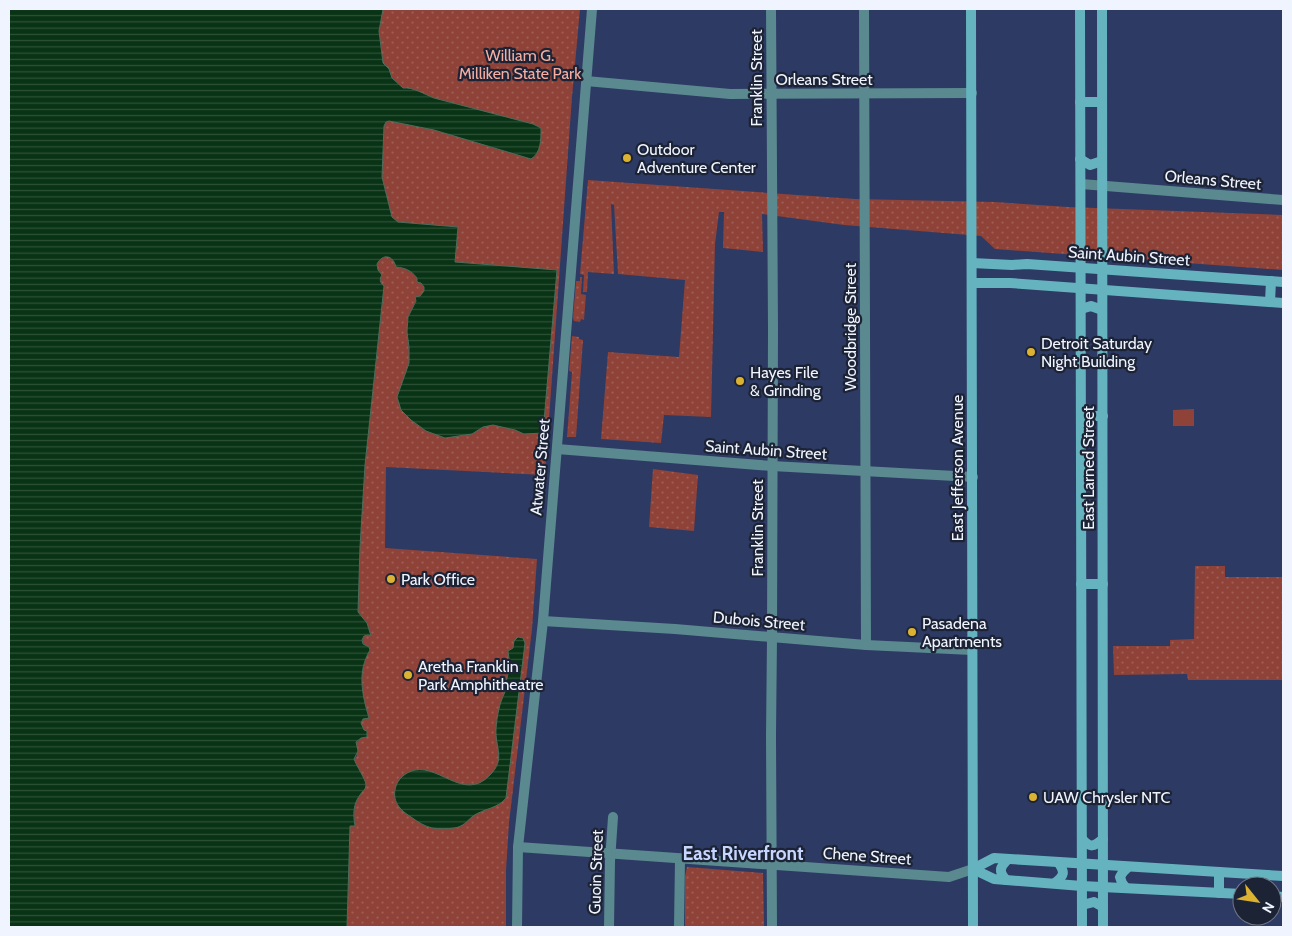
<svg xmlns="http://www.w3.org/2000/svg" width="1292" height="936" viewBox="0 0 1292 936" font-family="Cabin,sans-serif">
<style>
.grass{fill:url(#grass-dots)}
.garden{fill:#8e4238}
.water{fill:url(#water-rules);stroke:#4e6d5b}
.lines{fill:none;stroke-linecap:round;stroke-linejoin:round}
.street{stroke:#5a8990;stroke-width:10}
.secondary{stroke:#65b3bf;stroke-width:10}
.poi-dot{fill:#dcb233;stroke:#1c2335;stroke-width:2}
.labels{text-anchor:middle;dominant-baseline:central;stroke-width:4.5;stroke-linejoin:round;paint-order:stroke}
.park-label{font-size:16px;fill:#f6aea2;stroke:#1c2335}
.street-label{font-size:16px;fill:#f0f4ff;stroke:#1c2335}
.poi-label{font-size:16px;fill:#f0f4ff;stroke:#1c2335;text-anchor:start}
.quarter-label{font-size:19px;font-weight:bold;fill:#c7d6ff;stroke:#1c2335}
</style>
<defs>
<pattern id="grass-dots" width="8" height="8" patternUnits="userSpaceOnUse" patternTransform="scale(1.25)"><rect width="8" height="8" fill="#8e4238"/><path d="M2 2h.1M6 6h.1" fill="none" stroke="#9e5e56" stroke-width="1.8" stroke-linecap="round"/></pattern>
<pattern id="water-rules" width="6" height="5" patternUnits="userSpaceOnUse" patternTransform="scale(1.25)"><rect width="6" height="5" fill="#093315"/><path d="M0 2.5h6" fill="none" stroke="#2d5138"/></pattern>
</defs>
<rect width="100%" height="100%" fill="#2d3a63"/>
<g class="grass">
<path d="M383,9h197l-8,88 -27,378 -159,-8 -1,81 152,11 -5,70 -23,194 -3,47v57h-159l3,-101 5,-1c-2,-12 -1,-25 8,-34l1,-12 -6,-10 -4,-10 3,-3 -1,-13 5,-5 3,-1v-7l-3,-7 6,-11c-9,-18 -7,-45 3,-62 -5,-5 -9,-7 -6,-14l7,-1 -4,-12 -9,-11 2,-65 5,-82 19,-178c-4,-4 -5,-7 -2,-12l-4,-5 -1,-6c6,-11 16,-9 19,3 16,2 18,8 28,20 1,6 -2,10 -8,11 0,7 -7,13 -8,21 -2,15 2,29 1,44 -1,16 -5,32 -8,47l10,10 15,11 19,7 27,-4 11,-7 10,-2 22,5 9,4 19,-1 14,-163 -102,-8 3,-35 -60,-5 -6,-4 -10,-41 2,-51 2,-4 3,-1 45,9 97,29 5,-4 5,-26 -8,-5 -99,-26c-9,-3 -22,-11 -31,-10l-11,-10 -3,-9 -6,-6 -4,-32z"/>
<polygon points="588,180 855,199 995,202 1068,207 1283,215 1283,270 995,249 981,236 844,225 762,214 763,252 723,248 724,212 719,212 715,244 711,417 664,415 661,443 601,439 608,352 679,357 685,280 618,274 614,205 611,204 614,274 588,272 587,292 583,292 584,275 580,274"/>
<polygon points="580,277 582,277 581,294 586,295 584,320 581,319 580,322 574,321 573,318 576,281 580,281"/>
<polygon points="572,336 579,337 579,339 583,340 576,437 567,437 572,372 569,371"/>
<polygon points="653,469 698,475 694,531 649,527"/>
<polygon points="1195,566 1225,566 1225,577 1283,577 1283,709 1282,680 1188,680 1187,674 1114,675 1113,646 1170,646 1170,640 1194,639"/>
<polygon points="687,867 763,873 764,927 685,927 685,876"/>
</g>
<polygon class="garden" points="1194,409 1194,426 1173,426 1173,410"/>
<g class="water">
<path d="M9,9h374l-4,22 4,32 6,6 3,9 11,10c10,-1 21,6 31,10l99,26 8,4c0,12 0,25 -10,31l-97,-29 -45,-9 -3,1 -2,4 -2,51 10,40 6,5 60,5 -3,35 102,8 -14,163 -19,1 -9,-4 -22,-5 -10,2 -11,7 -27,4 -19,-7 -15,-11 -10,-10 -4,-13 12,-34v-16l-2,-15 1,-15 8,-16 -1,-4 5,-1 4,-5v-4l-3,-4 -4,-1v-4c-6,-8 -12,-10 -21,-11 -3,-12 -13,-14 -19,-3l1,6 4,5c-3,4 -2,8 2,11l-19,179 -5,82 -2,65 9,11 4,13 -3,-1 -4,1 -2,4 1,4 6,3 1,3c-13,22 -8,44 -1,68l-6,1 -2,4 3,7 3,1v6l-6,1 -5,4 2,9 -4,8c2,6 12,21 12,26 0,5 -4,6 -6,10 -7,9 -7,20 -5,31h-5l-3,101h-338z"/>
<path d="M518,637l5,1 2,5 -19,155c-7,10 -23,11 -33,18 -6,5 -10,11 -19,12 -7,1 -15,1 -22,0 -8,-2 -14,-6 -21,-11 -11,-7 -20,-16 -15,-31 2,-6 7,-11 13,-14 27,-13 54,32 81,3 16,-16 5,-27 6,-46 1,-13 3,-25 9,-37l-1,-2 6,-24 -2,-15 5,-3 1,-7z"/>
</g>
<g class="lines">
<g class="street">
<polyline points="771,9 773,328 772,637 771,736 772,927"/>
<polyline points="864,9 866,645"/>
<polyline points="586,81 730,94 972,93"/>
<polyline points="1081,184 1283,200"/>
<polyline points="557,449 772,466 973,477"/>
<polyline points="543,621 675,629 866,645 972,650"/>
<polyline points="518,847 949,877 973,869"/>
<polyline points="517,927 518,847 543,621 592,9"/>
<polyline points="609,927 610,861 613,817"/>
<polyline points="679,927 680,859"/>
</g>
<g class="secondary">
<polyline points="971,9 973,927"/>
<polyline points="1080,9 1082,927"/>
<polyline points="1102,9 1103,927"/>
<polyline points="1080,102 1102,102"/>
<polyline points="1080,159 1090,165 1102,161"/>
<polyline points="972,263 1012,265 1027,264 1283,282"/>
<polyline points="972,283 1010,283 1283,303"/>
<polyline points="1270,302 1271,281"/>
<polyline points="1081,309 1091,306 1102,310"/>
<polyline points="1081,416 1103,416"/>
<polyline points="1081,584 1103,584"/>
<path d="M1082,839c8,9 12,8 21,0"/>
<polyline points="973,869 994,858 1283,876"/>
<polyline points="973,869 994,879 1082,886 1242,894"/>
<path d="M1006,880c-8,-9 -6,-13 2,-21"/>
<path d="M1055,883c10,-8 10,-11 3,-21"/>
<polyline points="1126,888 1122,883 1120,877 1123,872 1128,867"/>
<polyline points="1219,893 1219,872"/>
<polyline points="1272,896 1283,897"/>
<polyline points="1082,905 1094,902 1103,907"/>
</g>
</g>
<g class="poi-dot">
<circle cx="627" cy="158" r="5"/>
<circle cx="1031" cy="352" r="5"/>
<circle cx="740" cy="381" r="5"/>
<circle cx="391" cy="579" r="5"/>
<circle cx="912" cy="632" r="5"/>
<circle cx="408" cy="675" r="5"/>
<circle cx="1033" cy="797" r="5"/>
</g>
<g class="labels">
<g class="park-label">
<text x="520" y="55">William G.<tspan x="520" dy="18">Milliken State Park</tspan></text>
</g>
<g class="street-label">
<text transform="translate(756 78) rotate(-90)">Franklin Street</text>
<text x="824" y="79">Orleans Street</text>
<text transform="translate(1213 180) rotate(5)">Orleans Street</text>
<text transform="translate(1129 256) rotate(4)">Saint Aubin Street</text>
<text transform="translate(850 327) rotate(-90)">Woodbridge Street</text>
<text transform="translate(766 450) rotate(4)">Saint Aubin Street</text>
<text transform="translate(540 467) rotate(-85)">Atwater Street</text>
<text transform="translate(957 468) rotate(-90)">East Jefferson Avenue</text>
<text transform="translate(1088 468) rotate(-90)">East Larned Street</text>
<text transform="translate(757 528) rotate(-90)">Franklin Street</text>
<text transform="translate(759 621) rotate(5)">Dubois Street</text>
<text transform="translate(867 856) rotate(4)">Chene Street</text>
<text transform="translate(596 872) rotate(-88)">Guoin Street</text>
</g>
<g class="poi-label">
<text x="637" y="149">Outdoor<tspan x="637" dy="18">Adventure Center</tspan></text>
<text x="1041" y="343">Detroit Saturday<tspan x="1041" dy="18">Night Building</tspan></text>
<text x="750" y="372">Hayes File<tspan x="750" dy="18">&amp; Grinding</tspan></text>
<text x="401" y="579">Park Office</text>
<text x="922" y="623">Pasadena<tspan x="922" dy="18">Apartments</tspan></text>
<text x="418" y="666">Aretha Franklin<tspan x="418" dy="18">Park Amphitheatre</tspan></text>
<text x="1043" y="797">UAW Chrysler NTC</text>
</g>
<g class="quarter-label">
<text x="743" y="853">East Riverfront</text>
</g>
</g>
<rect width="1292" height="936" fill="none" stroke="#f0f4ff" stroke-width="20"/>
<g transform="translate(1257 901) rotate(120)"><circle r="24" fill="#1c2335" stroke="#717786"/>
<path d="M0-4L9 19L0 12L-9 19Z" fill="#dcb233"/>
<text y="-8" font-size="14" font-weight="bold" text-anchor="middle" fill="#f0f4ff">N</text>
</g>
</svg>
